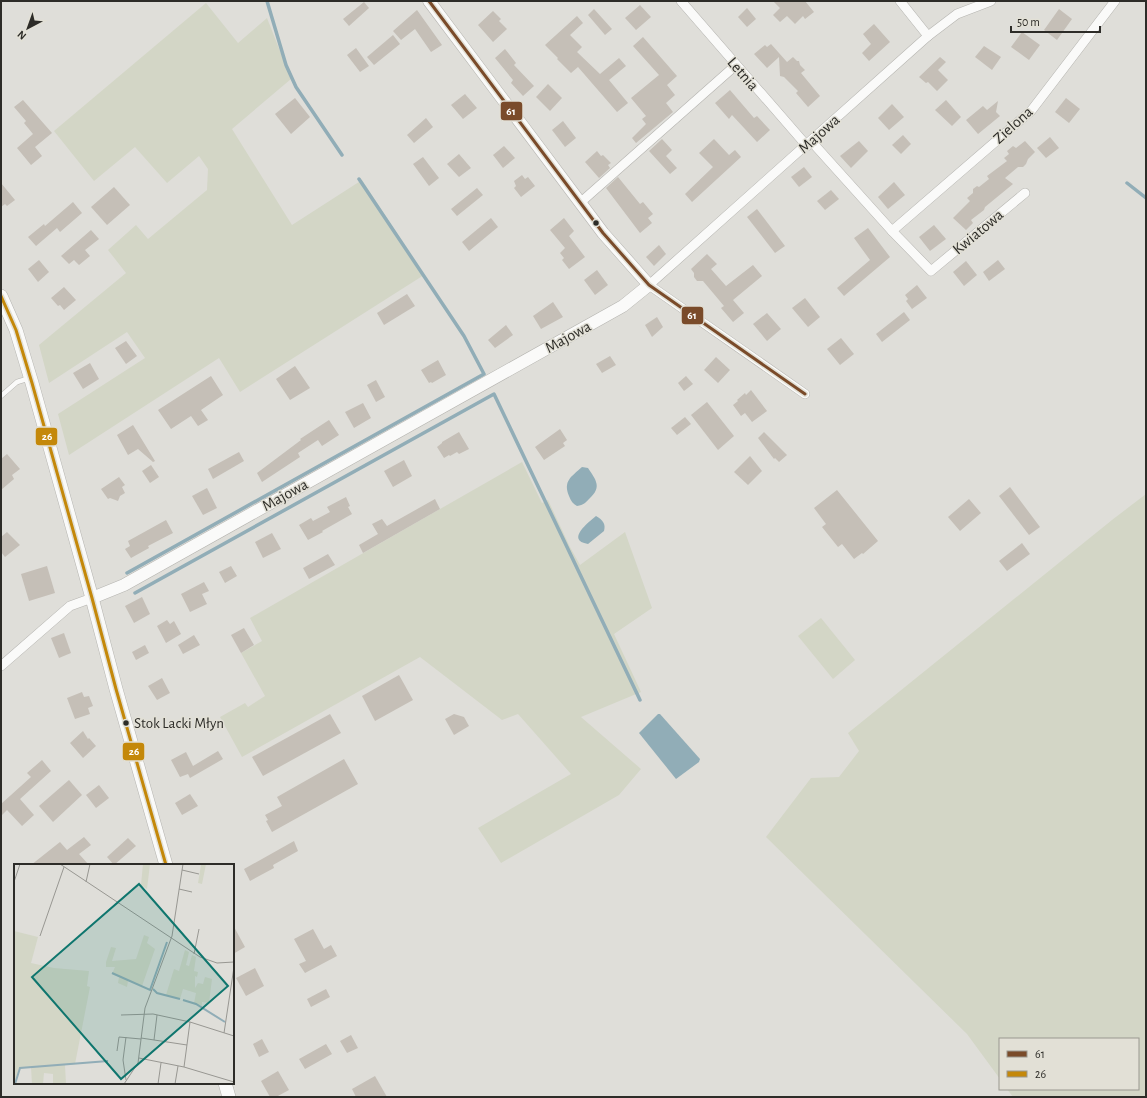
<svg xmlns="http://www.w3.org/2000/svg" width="1147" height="1098" viewBox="0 0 1147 1098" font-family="'Alegreya Sans',sans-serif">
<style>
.green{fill:#d3d6c6}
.water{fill:#91adb7}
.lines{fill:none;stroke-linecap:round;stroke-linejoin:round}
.stream{stroke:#91adb7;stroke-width:3.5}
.building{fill:#c5bfb7}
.service-casing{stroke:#b5b4b0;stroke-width:5.5}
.minor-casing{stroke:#b5b4b0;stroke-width:10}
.tertiary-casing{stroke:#b5b4b0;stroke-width:13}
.secondary-casing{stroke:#b5b4b0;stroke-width:14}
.service{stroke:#fafaf9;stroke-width:4.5}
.minor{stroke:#fafaf9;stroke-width:9}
.tertiary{stroke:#fafaf9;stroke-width:12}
.secondary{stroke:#fafaf9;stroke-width:13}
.bus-1-casing{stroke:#e2e0d6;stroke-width:6}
.bus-2-casing{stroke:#e2e0d6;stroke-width:6}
.bus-1{stroke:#7a4b2a;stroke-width:3}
.bus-2{stroke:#c4880a;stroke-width:3}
.bus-dot{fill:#2d2c28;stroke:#e2e0d6;stroke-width:1.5}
.labels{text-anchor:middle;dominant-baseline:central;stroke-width:3;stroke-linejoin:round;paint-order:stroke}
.bus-label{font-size:15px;fill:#2d2c28;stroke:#e2e0d6;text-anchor:start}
.street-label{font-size:16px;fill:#2d2c28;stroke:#e2e0d6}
.inset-river{fill:none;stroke:#91adb7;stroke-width:2}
.inset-road{fill:none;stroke:#989792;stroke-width:1}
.view{fill:#0f766e;fill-opacity:0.15;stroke:#0f766e;stroke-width:2}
.inset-edge{fill:none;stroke:#2d2c28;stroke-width:2}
.line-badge{stroke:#e2e0d6;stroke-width:1.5}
.badge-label{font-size:11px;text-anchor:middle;font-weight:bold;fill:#fff}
</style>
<rect width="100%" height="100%" fill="#dfded9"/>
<g class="green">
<polygon points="206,3 238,43 267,18 291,79 232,129 292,225 362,180 424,275 240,392 219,358 69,455 58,414 145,358 127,332 49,383 39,345 126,273 108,250 136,225 148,239 207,190 208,169 199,156 167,183 135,147 94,181 54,131"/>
<polygon points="522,462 542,503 548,500 570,547 580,565 625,532 652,608 614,634 641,692 581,717 641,769 619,795 501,863 478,828 571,774 518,714 502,720 420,657 242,757 220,717 245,703 248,707 265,696 241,653 262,641 250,618"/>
<polygon points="1146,494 1146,1097 1013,1097 1007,1089 1138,1089 1138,1039 1000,1039 1000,1079 967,1034 766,837 811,778 839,777 859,751 848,733 1112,520"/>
<polygon points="821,618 855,660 833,679 798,636"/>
</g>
<g class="water">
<path d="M582,467l6,1c8,12 14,19 2,30 -5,5 -6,7 -13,8 -4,-2 -6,-5 -8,-10 -6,-15 2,-19 13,-29z"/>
<path d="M596,516c7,4 10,8 8,15l-16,13c-23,-4 1,-22 8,-28z"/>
<polygon points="658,714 660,714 700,759 699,762 676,779 639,733"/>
</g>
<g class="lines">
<g class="stream">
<polyline points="267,1 286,65 296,87 342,155"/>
<polyline points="1127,183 1146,198"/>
<polyline points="127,573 484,374 464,336 359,179"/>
<polyline points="135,593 494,394 640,700"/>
</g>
</g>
<g class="building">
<polygon points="773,1 805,1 814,12 805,19 803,16 795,24 787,16 780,22 773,15 780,8"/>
<polygon points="364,2 369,8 349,26 343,19"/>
<polygon points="640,5 651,17 636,30 625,18"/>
<polygon points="747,8 756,19 747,27 738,17"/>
<polygon points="594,9 612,29 605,35 588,15"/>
<polygon points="1059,9 1072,19 1057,40 1044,30"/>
<polygon points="417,10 442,45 431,52 415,29 401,40 393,31"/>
<polygon points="493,11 501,19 499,21 507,29 493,42 478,25"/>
<polygon points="577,16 583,23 570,35 582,47 577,52 600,74 619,58 626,66 609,80 628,103 617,112 578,67 571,73 557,59 558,58 545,45"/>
<polygon points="874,24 890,42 869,61 862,53 871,44 863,34"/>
<polygon points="1022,32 1040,45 1029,60 1011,47"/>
<polygon points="393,35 400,44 374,65 367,57"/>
<polygon points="643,37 677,76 667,85 675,95 666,103 673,112 636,143 632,138 646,124 642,119 646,116 631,98 659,75 633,46"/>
<polygon points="771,44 787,62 793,57 797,61 799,61 800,65 805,70 801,73 820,96 808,107 796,93 798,91 784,77 780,76 779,57 767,68 754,54 765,45 767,47"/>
<polygon points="984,46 1001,57 992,70 975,57"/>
<polygon points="356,48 369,66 360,72 347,55"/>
<polygon points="505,49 516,63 514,65 534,86 523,96 511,83 513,80 495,58"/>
<polygon points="940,57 946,62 938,70 948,80 937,91 928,82 926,83 919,77"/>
<polygon points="548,84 562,98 550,111 536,97"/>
<polygon points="730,90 754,118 757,116 770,130 757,142 732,115 729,119 715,103"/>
<polygon points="465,94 477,108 463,119 451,105"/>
<polygon points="295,98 310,117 291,134 275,114"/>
<polygon points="1066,98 1080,109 1069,123 1055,112"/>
<polygon points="23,100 52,133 35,147 42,156 31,165 17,148 33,134 24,123 26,121 14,107"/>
<polygon points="946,100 961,117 952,126 935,110"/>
<polygon points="998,101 996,112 1000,116 978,134 966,120 983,106 987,110"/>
<polygon points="892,104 904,117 889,130 878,118"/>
<polygon points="426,118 433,127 414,143 407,135"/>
<polygon points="563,121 576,138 565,147 552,130"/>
<polygon points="903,135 911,144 901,154 892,145"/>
<polygon points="1050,137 1059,148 1046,158 1037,148"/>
<polygon points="662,139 672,150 666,156 677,168 670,174 649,151"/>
<polygon points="714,139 729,155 735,150 741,157 692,202 685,194 713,167 699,153"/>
<polygon points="859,141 868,151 851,168 840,156"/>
<polygon points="1025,141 1035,152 1028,159 1026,164 1023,167 1018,167 1005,178 1013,184 985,207 984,210 971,220 973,223 966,230 953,218 970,201 967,198 973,193 973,189 977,186 979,187 989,179 987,176 1007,161 1004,158 1009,154 1007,151 1013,146 1016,148"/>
<polygon points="504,146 515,158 503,168 493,155"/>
<polygon points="597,151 601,156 603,155 611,163 608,165 610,168 599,178 585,162"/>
<polygon points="459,154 471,168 459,177 447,164"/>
<polygon points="423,157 439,178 429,186 413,164"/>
<polygon points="804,167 812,177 799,187 791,177"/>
<polygon points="522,175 525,179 528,177 535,186 521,197 514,188 516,186 514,181"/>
<polygon points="618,177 640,204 643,202 653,214 648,218 652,223 640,233 606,188"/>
<polygon points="894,182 905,195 888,209 878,197"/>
<polygon points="1,183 15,200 7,206 5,204 1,207"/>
<polygon points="114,187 130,205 107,225 91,207"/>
<polygon points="477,188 483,195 457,216 451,209"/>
<polygon points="831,190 839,199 825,210 817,201"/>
<polygon points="73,202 82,213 60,232 57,228 36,246 28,237 44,224 45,226"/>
<polygon points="757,209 785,246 775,253 747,217"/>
<polygon points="491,218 498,227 469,251 462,242"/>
<polygon points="564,218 574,231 569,236 585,257 569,269 562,260 564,258 560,253 565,248 550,230"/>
<polygon points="934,225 946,239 930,251 919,237"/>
<polygon points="868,228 890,257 844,296 837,288 870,260 854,238"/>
<polygon points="91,230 99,239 85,250 90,256 79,265 74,260 69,264 61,256"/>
<polygon points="659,245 666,254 654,266 646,257"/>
<polygon points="707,254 717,264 711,269 726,286 753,265 762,276 733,300 744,313 733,322 721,308 724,306 703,281 697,281 694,277 694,273 691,269"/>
<polygon points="39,260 49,272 38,282 28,269"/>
<polygon points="998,260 1005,269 989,281 983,272"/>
<polygon points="966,261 977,275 964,286 953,272"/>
<polygon points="597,270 608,285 595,295 584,280"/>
<polygon points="917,285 927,298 912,309 906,301 908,299 905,295"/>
<polygon points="64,287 76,300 64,310 60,305 58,306 51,298"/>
<polygon points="407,294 415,306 384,325 377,313"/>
<polygon points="805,298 820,317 808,327 792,308"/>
<polygon points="553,302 563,317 541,329 533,316"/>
<polygon points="904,312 910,320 882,342 876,334"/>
<polygon points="767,313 781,329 767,341 753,324"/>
<polygon points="657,317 663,327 652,337 645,325"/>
<polygon points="506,325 513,335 495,348 488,340"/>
<polygon points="841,338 854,354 840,365 827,349"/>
<polygon points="126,341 137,356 126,364 115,348"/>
<polygon points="610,356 616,365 602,373 596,364"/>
<polygon points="716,357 730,370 718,383 704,370"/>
<polygon points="438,360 446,375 432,383 431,382 429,383 421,370"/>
<polygon points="90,363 99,379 83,389 73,373"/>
<polygon points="295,366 310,388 290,400 276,379"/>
<polygon points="211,376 223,395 201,410 208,420 198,426 191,416 171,429 158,410"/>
<polygon points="686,376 693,384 684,391 678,383"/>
<polygon points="376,380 385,397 376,402 367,385"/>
<polygon points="751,390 767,411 752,422 745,413 741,416 733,405 738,401 737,400 745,393 746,395"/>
<polygon points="707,402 734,436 718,450 691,415"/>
<polygon points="363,403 371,418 354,428 345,412"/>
<polygon points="685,417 691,424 677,435 671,428"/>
<polygon points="329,420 339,435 322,446 318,440 298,453 300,457 262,482 257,473 301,440 300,439"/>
<polygon points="133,425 155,461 153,462 138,449 128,455 117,435"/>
<polygon points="560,429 567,440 563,443 565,446 544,460 535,447"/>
<polygon points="459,432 469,449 459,454 457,452 450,456 449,455 444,458 437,447 442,443 442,442"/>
<polygon points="764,432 787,455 779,462 775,458 774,459 758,438"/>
<polygon points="239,452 244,461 213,479 208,469"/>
<polygon points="7,454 20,469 12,475 14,479 1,490 1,459"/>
<polygon points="750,456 762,471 748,485 734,472"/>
<polygon points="404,460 412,476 393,487 384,471"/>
<polygon points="151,465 159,477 150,483 142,471"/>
<polygon points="119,477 125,485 122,487 125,493 120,496 118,501 110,498 108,499 101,489"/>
<polygon points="1010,487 1040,527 1029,535 999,496"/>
<polygon points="207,488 217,508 203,515 192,496"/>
<polygon points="837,490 878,541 863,554 862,553 854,559 842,544 838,547 822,527 826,524 814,508"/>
<polygon points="346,497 350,506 348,507 352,514 322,531 323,532 308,540 299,525 311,518 313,521 330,512 327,507"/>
<polygon points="435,499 440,509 363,553 359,545 378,534 372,524 382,519 387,526"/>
<polygon points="969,499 981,513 960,531 948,517"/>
<polygon points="166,520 173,533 148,546 149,548 131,558 125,549 130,546 128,541"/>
<polygon points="7,532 20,545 5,557 1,552 1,537"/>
<polygon points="272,533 281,549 263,558 255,542"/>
<polygon points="1022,543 1030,554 1007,571 999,561"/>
<polygon points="328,554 335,565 309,579 303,568"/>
<polygon points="47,566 55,593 29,601 21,574"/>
<polygon points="231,566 237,576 225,583 219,572"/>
<polygon points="204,582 209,591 202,594 207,604 190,612 181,594"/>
<polygon points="142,597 150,614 134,623 125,606"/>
<polygon points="167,620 170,624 174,621 181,634 166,643 157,626"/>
<polygon points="244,628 254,645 241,653 231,635"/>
<polygon points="64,633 71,653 59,658 51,638"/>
<polygon points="194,635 200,645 183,654 178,645"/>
<polygon points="145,645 149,653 136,660 132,652"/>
<polygon points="399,675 413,700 375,721 362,696"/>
<polygon points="162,678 170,693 157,700 148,686"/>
<polygon points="82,692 84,697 89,696 93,706 88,708 90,714 75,719 67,698"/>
<polygon points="330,714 341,733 263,776 252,757"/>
<polygon points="454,714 464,717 469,726 454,735 445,719"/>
<polygon points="83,731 88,739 89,738 96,746 83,758 70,743"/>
<polygon points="218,751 223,759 190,778 188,774 180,777 171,760 186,752 193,766"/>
<polygon points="344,759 358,784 272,832 266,821 268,820 265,815 282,806 277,797"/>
<polygon points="42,760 51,771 20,799 34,815 22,826 7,810 1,816 1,804 31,777 27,773"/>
<polygon points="69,780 82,795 53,822 39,806"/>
<polygon points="99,785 109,798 96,808 86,795"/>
<polygon points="190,794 198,806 182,815 175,803"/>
<polygon points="84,837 91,845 79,854 89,865 31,865 60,842 67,850"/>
<polygon points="128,838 136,846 114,865 107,857"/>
<polygon points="294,841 298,851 273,865 274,868 250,881 244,869"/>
<polygon points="233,925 245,947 233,954"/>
<polygon points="313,929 324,949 331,945 337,956 305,973 299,964 306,961 294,939"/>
<polygon points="255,968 264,986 246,996 236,978"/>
<polygon points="326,989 330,997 311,1007 307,999"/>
<polygon points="351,1035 358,1048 347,1053 340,1041"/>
<polygon points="262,1039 269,1052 259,1057 253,1044"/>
<polygon points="326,1044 332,1054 305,1069 299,1059"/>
<polygon points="278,1071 289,1090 276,1097 270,1097 261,1081"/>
<polygon points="375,1076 387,1097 356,1097 352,1089"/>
</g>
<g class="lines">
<defs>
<polyline id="service" points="1,396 17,382 30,378"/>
<g id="minor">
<polyline points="681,1 807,146"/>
<polyline points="900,1 928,36"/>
<polyline points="811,141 892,231 931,271 1025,193"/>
<polyline points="581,202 736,65"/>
<polyline points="892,231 1031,111 1115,1"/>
<polyline points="805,394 649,285 928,36 957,14 991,1"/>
<polyline points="1,666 70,606 92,598"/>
</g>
<polyline id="tertiary" points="92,598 124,585 623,306 649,285 603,233 429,1"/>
<g id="secondary">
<polyline points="1,296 16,330 32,383 92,598 116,689 166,865"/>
<polyline points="225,1083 229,1097"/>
</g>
</defs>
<use href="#service" class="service-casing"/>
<use href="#minor" class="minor-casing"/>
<use href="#tertiary" class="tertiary-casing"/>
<use href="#secondary" class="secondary-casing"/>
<use href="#service" class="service"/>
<use href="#minor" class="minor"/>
<use href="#tertiary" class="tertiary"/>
<use href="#secondary" class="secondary"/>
<defs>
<polyline id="bus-1" points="429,1 603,233 649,285 805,394"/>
<polyline id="bus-2" points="1,296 16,330 32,383 92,598 116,689 166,865"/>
</defs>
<use href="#bus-1" class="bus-1-casing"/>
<use href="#bus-2" class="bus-2-casing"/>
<use href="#bus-1" class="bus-1"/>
<use href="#bus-2" class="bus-2"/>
</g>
<g class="bus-dot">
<circle cx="596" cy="223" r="3.5"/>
<circle cx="126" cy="723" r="3.5"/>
</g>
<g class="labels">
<g class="bus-label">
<text x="134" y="723">Stok Lacki Młyn</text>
</g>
<g class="street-label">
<text transform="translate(743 74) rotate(49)">Letnia</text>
<text transform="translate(1013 125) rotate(-42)">Zielona</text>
<text transform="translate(819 134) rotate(-42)">Majowa</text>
<text transform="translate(978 232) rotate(-40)">Kwiatowa</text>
<text transform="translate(568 337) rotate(-29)">Majowa</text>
<text transform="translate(285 495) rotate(-29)">Majowa</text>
</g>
</g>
<g transform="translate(14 864)">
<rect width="220" height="220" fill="#dfded9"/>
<path d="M129,0h7l-3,25 -6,-4zM182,0h10l-4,20 -4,-1 3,-18zM0,67l24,6 -7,26 23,5 35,3 -2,15 3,1 -15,77 -10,1 1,19h-13v-10l-9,-1 -1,11h-11l-1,-17 -12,2 -5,15zM130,71l5,2 -2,6 8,6 -13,37 -14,-5 -1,6 -9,-4 1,-6 -7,-3 3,-7h-9v-5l5,-15 5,1 -4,13 24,-2zM171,86l4,2 -3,13 3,1 3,-11 4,2 -2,14 4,1 -1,5 -2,-1v12l3,-5 5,1 2,-7 7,2 -3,24 -7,-1v4l-8,-3 2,-10 -13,-4 -3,10 -14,-4 8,-26 5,2z" fill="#d3d6c6"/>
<path class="inset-river" d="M98,109l38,17 17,-48M139,125l4,4 23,6M169,136l13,4 29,18M1,220l5,-16 88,-7"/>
<path class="inset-road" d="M46,0l140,93 17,6 17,-1M168,6l17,4M0,18l6,-18M72,18l4,-18M165,25l13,3M26,72l24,-69M180,90l5,-25M107,151l32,-1 37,8 44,14M210,169l10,-66M112,173l-3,23 3,20M127,174l46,7M140,176l3,-25M103,187l2,-14 22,2M125,194l45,9 50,15M170,203l6,-45M110,220l14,-21 7,-55 27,-72 11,-72M144,220l3,-21M161,220l3,-18"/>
<path class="view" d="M125,20l89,102 -107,93 -89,-102z"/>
<rect width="220" height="220" class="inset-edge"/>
</g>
<g class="line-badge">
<rect x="500" y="101" width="23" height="20" rx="4" fill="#7a4b2a"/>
<rect x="681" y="306" width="23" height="19" rx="4" fill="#7a4b2a"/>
<rect x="35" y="427" width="23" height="19" rx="4" fill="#c4880a"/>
<rect x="122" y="742" width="23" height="19" rx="4" fill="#c4880a"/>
</g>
<g class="badge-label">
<text x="511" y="115">61</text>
<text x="692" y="319">61</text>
<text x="47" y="440">26</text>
<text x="134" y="755">26</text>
</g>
<rect width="1147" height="1098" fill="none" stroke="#2d2c28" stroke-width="4"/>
<rect x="999" y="1038" width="140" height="52" fill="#e2e0d6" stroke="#9a9890"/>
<rect x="1007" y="1051" width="20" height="6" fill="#7a4b2a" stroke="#9a9890"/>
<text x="1035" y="1058" font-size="12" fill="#2d2c28">61</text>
<rect x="1007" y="1071" width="20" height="6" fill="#c4880a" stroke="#9a9890"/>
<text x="1035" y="1078" font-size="12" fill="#2d2c28">26</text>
<g transform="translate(28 28) rotate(221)" stroke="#e2e0d6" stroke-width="3" paint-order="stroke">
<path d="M0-3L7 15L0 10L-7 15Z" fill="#2d2c28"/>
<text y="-6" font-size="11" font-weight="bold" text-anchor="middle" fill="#2d2c28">N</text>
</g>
<path d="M1011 26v6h89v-6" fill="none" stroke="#2d2c28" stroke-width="2"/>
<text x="1017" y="26" font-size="12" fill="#2d2c28" stroke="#e2e0d6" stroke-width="3" paint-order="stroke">50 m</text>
</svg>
